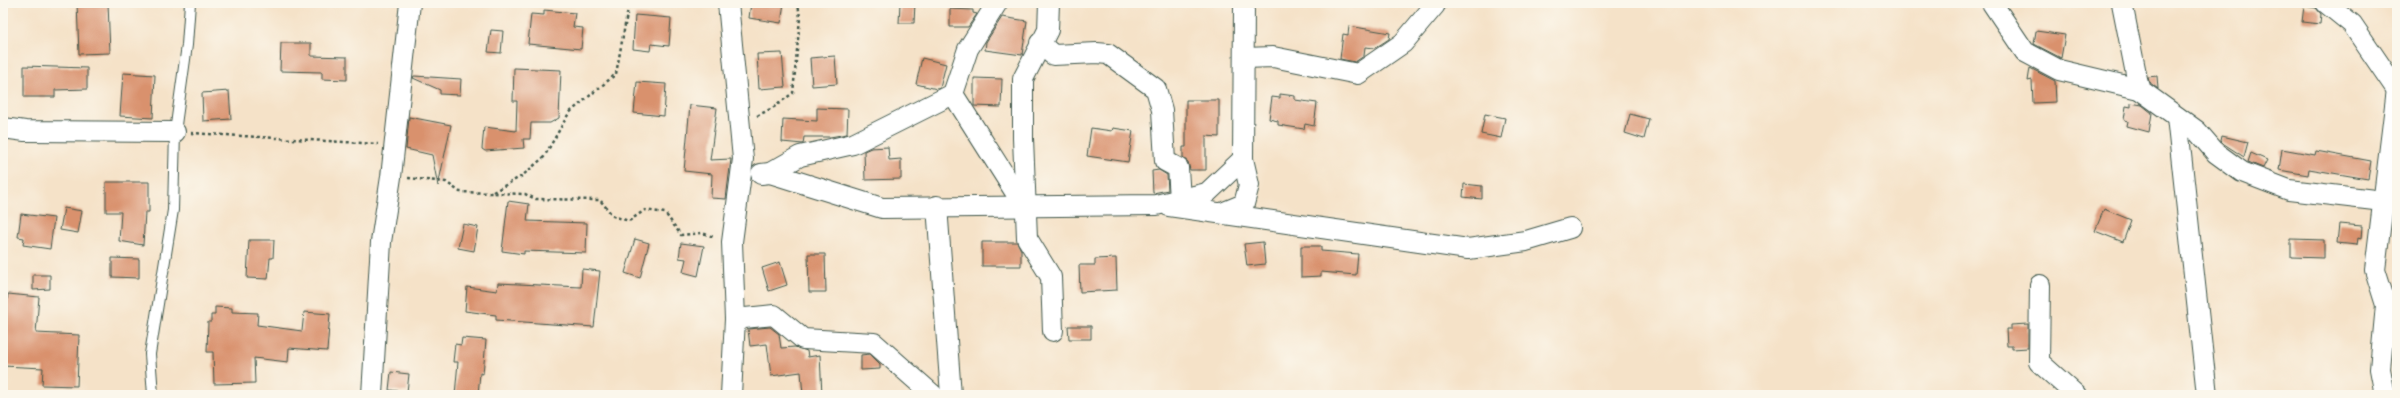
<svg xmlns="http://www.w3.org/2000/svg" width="2400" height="398" viewBox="0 0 2400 398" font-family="'Gochi Hand',sans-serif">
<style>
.building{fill:#d9916d}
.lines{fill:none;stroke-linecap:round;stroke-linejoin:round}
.service-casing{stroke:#3f564a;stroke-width:12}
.minor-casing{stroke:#3f564a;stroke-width:22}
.path{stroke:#3f564a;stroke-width:2.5;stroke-dasharray:3 3;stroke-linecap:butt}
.service{stroke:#fff;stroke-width:10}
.minor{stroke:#fff;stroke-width:20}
</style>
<rect width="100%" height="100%" fill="#fbf7ec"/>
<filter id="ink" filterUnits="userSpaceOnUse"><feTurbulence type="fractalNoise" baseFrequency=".025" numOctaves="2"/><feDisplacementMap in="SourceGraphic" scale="8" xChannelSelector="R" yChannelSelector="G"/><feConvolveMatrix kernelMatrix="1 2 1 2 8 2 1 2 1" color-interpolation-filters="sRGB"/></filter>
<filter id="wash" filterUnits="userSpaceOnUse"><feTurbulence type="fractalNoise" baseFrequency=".012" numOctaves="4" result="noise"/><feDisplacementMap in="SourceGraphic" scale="16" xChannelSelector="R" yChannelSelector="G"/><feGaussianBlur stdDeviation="0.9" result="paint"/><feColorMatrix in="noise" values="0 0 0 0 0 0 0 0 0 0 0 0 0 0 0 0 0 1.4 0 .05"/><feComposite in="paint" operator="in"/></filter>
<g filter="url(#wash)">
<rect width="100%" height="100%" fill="#f5e2c8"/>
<g id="blocks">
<g class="building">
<polygon points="77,3 108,3 110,53 79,54"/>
<polygon points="751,3 784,3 781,23 749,18"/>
<polygon points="900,3 915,3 914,23 899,23"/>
<polygon points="2304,6 2316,8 2321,14 2320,24 2302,22"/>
<polygon points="950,9 973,10 973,13 977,14 968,27 950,27"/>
<polygon points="544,10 575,13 573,27 583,28 581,49 528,44 531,14 544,15"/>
<polygon points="635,15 671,18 669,46 651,44 650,51 633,49"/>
<polygon points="1002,17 1027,21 1022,55 985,50 986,42"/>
<polygon points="1349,26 1390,33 1389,39 1375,48 1365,47 1364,56 1355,62 1340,59 1343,34 1348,35"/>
<polygon points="491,30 503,31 501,53 488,52"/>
<polygon points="2036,31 2065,35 2061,58 2034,44"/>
<polygon points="281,43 311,43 311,56 347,57 347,80 322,79 322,72 280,71"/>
<polygon points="782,53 785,87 759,89 757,54"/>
<polygon points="835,56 837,84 812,86 810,58"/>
<polygon points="922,58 946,64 940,88 937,89 916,84"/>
<polygon points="24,66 87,68 87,89 55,90 55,97 24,97"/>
<polygon points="514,68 561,70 559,118 550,123 531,123 530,139 523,139 524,148 485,151 482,149 484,127 516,131 517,101 513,101"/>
<polygon points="2030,68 2055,81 2056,102 2033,103 2032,80 2028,81"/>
<polygon points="123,73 155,75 153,118 120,116"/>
<polygon points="414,76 461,79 460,95 440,94 440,90 413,78"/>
<polygon points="2157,76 2158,89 2149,82 2148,77"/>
<polygon points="974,78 1002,79 1001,107 974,106"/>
<polygon points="637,82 666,84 664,116 634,113"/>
<polygon points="229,91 231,119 203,121 202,93"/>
<polygon points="1280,94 1295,96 1295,100 1317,103 1314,126 1305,124 1304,129 1278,125 1278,121 1269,119 1272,97 1280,98"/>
<polygon points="1186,100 1219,100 1219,137 1206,136 1206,170 1190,170 1188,162 1183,158 1183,147 1186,147"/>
<polygon points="2131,103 2142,105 2152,113 2149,132 2127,126 2128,121 2124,120 2126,106 2131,107"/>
<polygon points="690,105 717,108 710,160 731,159 726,199 711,198 712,174 684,171"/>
<polygon points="817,108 848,109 847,134 830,137 804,137 803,144 782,142 783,119 817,121"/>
<polygon points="1485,114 1505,118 1501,138 1481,134"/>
<polygon points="1630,114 1649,119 1644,139 1625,133"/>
<polygon points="409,117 451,125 438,186 432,155 406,149"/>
<polygon points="1091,128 1112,131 1113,128 1133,131 1128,162 1087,156"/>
<polygon points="2222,136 2248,142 2244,157 2224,144 2221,141"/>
<polygon points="888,147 889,160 901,159 901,179 865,180 864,151 871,148"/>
<polygon points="2282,149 2315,155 2316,151 2371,161 2368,179 2309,169 2308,175 2279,170"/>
<polygon points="2251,153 2267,160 2263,168 2248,162"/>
<polygon points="1159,170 1167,175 1168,190 1153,193 1152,171"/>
<polygon points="106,182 149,182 149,212 145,212 143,245 119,241 121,212 106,212"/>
<polygon points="1464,184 1482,186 1482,199 1463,197"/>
<polygon points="508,201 529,204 527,221 587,223 586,253 524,251 524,254 502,251"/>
<polygon points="64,208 82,211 78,233 60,230"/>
<polygon points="2104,209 2131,220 2123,242 2095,231"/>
<polygon points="21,214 54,218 50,249 23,245 24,238 18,237"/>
<polygon points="463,224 478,227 474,251 458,248"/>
<polygon points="2339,224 2362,226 2361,239 2358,238 2357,245 2337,243"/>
<polygon points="635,239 649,243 640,278 625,273"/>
<polygon points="2291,239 2324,240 2324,258 2291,257"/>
<polygon points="249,240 274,240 273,258 270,258 268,279 247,278"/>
<polygon points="982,242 1017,242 1021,250 1021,266 982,266"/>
<polygon points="1263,242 1265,264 1247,266 1244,244"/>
<polygon points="681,243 704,246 698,276 683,272 686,259 679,258"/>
<polygon points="1301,246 1321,246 1321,251 1358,254 1356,275 1321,272 1321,276 1301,277"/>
<polygon points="808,254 825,254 826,292 809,292"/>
<polygon points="112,258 139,259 139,278 112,277"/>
<polygon points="1116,258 1117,290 1080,292 1079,265 1095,265 1095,259"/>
<polygon points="780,262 787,285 769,291 762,268"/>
<polygon points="582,269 600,271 594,327 496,320 496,315 465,311 467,287 497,291 498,283 581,287"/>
<polygon points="33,275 50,275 50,289 33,290"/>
<polygon points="8,294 39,297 36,333 79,335 77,386 42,385 43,368 3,366 3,333"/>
<polygon points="215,307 232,308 232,312 258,313 257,325 302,331 304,312 330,314 327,351 289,348 288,362 254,358 255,383 214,384 213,352 207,352 208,322 211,322 211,315 215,315"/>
<polygon points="2028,324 2028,348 2012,349 2012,346 2007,346 2006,329 2011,329 2011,325"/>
<polygon points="1068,326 1091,326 1091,339 1069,339"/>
<polygon points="770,327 779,334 781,348 795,347 807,351 808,357 820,355 822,395 803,395 801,372 771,376 767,344 750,346 748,329"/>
<polygon points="462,338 486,340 483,374 480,373 478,395 455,395 458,362 453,362 455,344 461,345"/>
<polygon points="870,354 880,364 880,369 861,370 861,355"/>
<polygon points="391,372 409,374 407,392 389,390"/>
</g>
</g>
</g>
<g filter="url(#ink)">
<use href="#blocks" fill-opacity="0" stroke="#3f564a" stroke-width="1"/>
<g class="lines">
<defs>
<polyline id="service" points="153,395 150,354 173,210 175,132 187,45 190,3"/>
<g id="minor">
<polyline points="728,3 743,159 732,242 735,319 731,395"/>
<polyline points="997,3 968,49 953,94 1024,206"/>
<polyline points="1049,3 1048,30 1023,79 1023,138 1027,238 1051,277 1053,331"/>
<polyline points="1992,3 2025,52 2059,70 2139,89 2197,131 2216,153 2242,172 2289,190 2383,201"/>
<polyline points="2122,3 2139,89"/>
<polyline points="2326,3 2352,24 2397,90"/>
<polyline points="1040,43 1053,55 1097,53 1108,54 1156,89 1162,110 1165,161 1178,168 1180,199"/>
<polyline points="1245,58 1273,57 1358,74 1403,43 1435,5"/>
<polyline points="2177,117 2207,395"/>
<polyline points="3,128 25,131 175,132"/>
<polyline points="770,173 882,208 1156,205 1207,193 1243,159 1244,3"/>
<polyline points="761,174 770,173 800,156 853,144 953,94"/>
<polyline points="937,206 951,395"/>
<polyline points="1169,206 1468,249 1526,241 1570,228"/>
<polyline points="1222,213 1244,204 1249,185 1243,159"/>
<polyline points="2040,285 2039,362 2076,395"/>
<polyline points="735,319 774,315 803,339 874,343 933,395"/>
<polyline points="372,395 381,242 391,177 410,3"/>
<polyline points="2385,395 2380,369 2386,305 2375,270 2397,89"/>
</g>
</defs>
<use href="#service" class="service-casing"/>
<use href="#minor" class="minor-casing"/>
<g class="path">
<polyline points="757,116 774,107 793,93 800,18 798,3"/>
<polyline points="191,133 378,144"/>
<polyline points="408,178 446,182 460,192 525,194 536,199 600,200 613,216 629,221 645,210 665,213 681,235 702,233 714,237"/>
<polyline points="493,192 522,176 544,157 569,113 616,74 629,3"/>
</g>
<use href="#service" class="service"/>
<use href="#minor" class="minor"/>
</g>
</g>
<rect width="2400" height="398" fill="none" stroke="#fbf7ec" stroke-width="16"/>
</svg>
